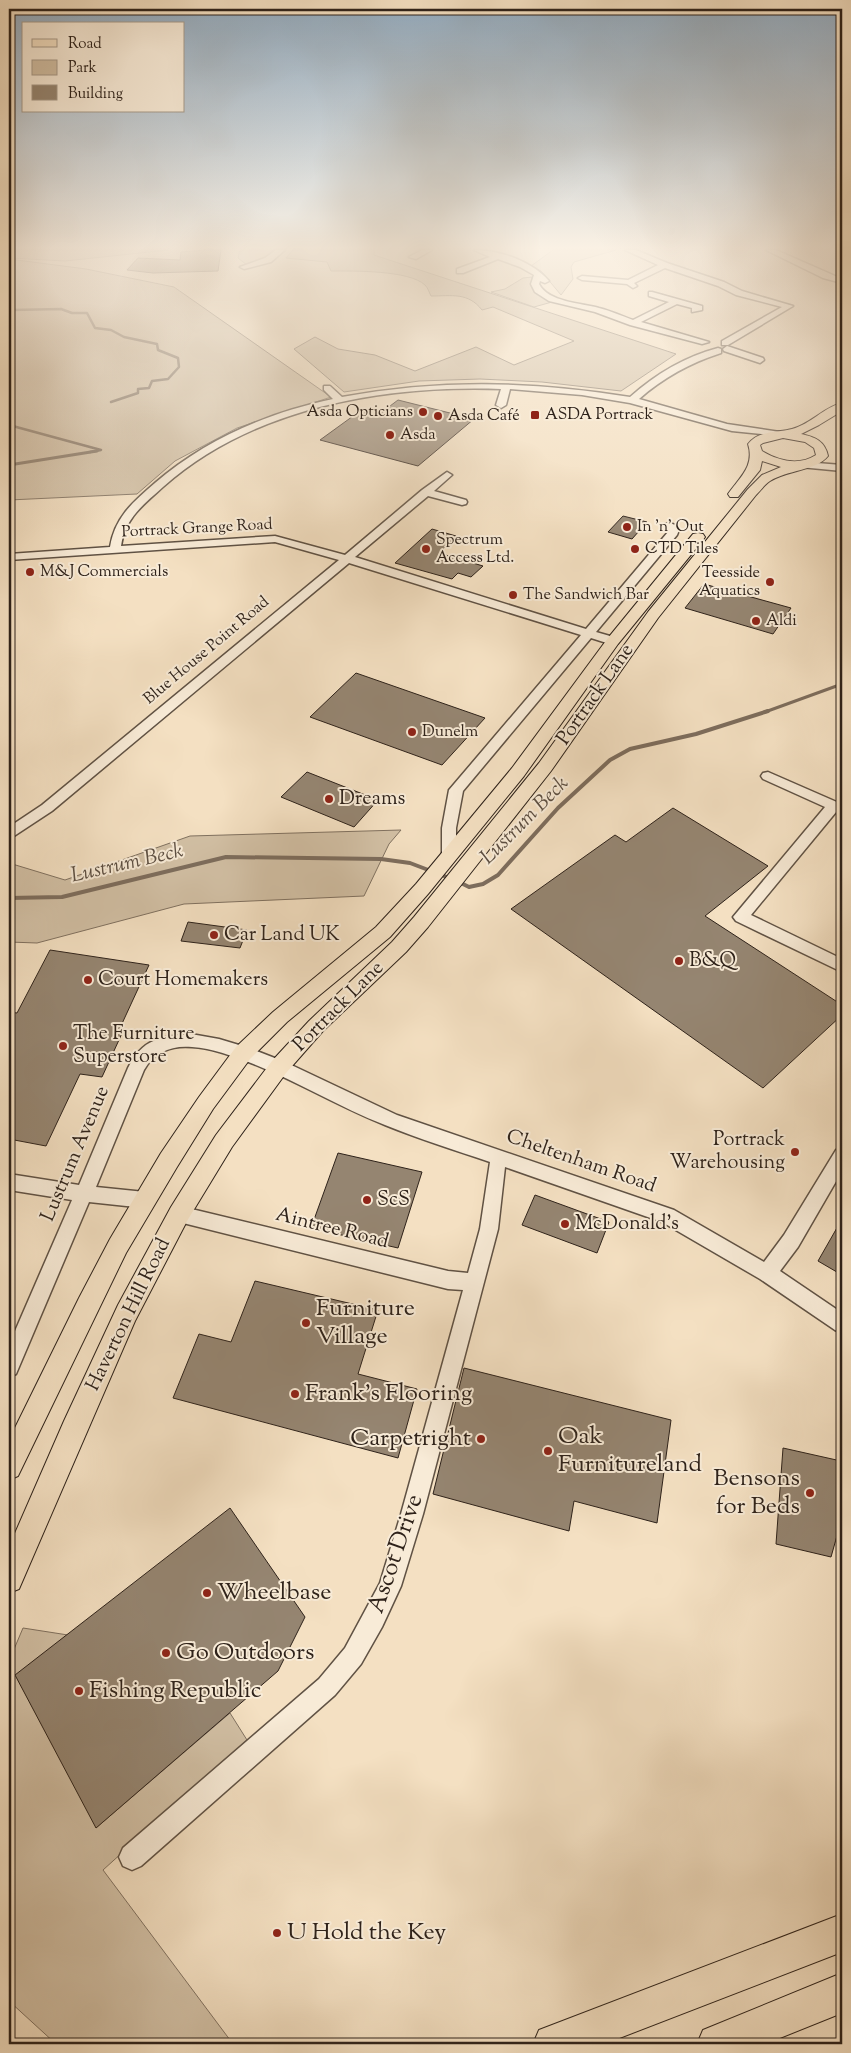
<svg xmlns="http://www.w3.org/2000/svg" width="851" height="2053" viewBox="0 0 851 2053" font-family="'Sorts Mill Goudy',serif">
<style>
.green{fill:#d2c0a5;stroke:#807160}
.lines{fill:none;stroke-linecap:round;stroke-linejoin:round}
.stream-far2{stroke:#7d6d5d;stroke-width:2.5}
.stream-far1{stroke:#7d6d5d;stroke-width:3}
.stream{stroke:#7d6d5d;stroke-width:4}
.building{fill:#958571;stroke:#2e221a}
.minor-casing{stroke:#605244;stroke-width:3}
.major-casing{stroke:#2e221a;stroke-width:2}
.highway-casing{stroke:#2e221a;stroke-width:2}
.minor{fill:#f8ebd7;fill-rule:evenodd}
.major{fill:#f4e0c2;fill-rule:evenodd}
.highway{fill:#f4e0c2;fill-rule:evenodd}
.poi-dot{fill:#8f2418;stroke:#f8ebd7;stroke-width:2}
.labels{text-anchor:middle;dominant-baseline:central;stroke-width:4;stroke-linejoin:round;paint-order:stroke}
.far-poi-label{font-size:16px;fill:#2e221a;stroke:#f8ebd7;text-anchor:start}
.far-street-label{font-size:16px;fill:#2e221a;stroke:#f8ebd7}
.street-label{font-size:20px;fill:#2e221a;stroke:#f8ebd7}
.poi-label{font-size:20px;fill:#2e221a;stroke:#f8ebd7;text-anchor:start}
.water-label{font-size:21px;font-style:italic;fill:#5c4e41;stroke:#f8ebd7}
.near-poi-label{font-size:24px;fill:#2e221a;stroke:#f8ebd7;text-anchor:start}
.near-street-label{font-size:24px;fill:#2e221a;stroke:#f8ebd7}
</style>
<rect width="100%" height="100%" fill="#f4e0c2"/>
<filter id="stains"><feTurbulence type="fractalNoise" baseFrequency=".004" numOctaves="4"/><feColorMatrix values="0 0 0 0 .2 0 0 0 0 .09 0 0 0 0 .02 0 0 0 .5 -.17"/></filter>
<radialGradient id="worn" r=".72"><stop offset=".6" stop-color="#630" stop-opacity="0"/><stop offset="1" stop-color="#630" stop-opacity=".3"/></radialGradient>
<g class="green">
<polygon points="9,250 168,250 65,261 10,258"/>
<polygon points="240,250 274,250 271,255 247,265 238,258"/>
<path d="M293,250h81v5l302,99 -55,37 -79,-9 -62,-3 -61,2 -75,11 -50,-43 21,-12 23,12 37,6 40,16 61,-24 38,18 60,-24 -81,-34 -11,3c-14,-18 -30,-14 -51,-14 -2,-4 -3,-8 -6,-11 -16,-15 -72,-14 -94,-14l-4,-9 -41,-4z"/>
<polygon points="553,250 616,250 574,262 571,267 573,279 561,295 541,271 531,266"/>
<polygon points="9,259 86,269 174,287 331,397 237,428 175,461 137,494 9,500"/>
<polygon points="532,277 532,288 540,296 552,302 534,307 491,292 505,289 523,278"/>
<polygon points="401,830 389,844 364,896 184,904 37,943 9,942 9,863 65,880 190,836"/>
<polygon points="23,1628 68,1635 96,1828 230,1713 247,1740 103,1870 233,2044 56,2044 9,2001 9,1661"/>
</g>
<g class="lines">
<g class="stream-far2">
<polyline points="9,307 12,310 61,309 72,313 87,313 95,328 111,330 124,337 157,344 158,350 178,358 179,367 168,379 152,381 149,388 138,389 138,393 111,402"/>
<polyline points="9,425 101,450 90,452"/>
</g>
<g class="stream-far1">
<polyline points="9,465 97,451"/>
<polyline points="765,712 842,684"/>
</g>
<g class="stream">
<polyline points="459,882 469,887 483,884 498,875 558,808 610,760 630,749 696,734 768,711"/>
<polyline points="9,898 62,897 226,857 381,859 410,863 452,879"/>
</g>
</g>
<g class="building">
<polygon points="205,250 221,250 218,271 153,273 127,270 138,258 180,260 181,252"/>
<polygon points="398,400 474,419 418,466 320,440 360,411 378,415"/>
<polygon points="623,516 647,522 632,539 608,532"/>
<polygon points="432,529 456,536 439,553 483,566 471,577 458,573 452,579 395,563"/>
<polygon points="704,584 791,608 773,634 685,608"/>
<polygon points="356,673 485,718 442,765 310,717"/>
<polygon points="307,772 378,800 354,827 281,797"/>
<polygon points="673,808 768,866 705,916 842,1005 842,1015 763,1088 511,909 615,835 626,842"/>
<polygon points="188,922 247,930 240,948 181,941"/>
<polygon points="50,950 149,965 120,1028 124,1029 102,1077 80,1074 46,1146 9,1139 9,1012 17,1013"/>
<polygon points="338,1153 422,1172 398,1248 311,1228"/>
<polygon points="535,1195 609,1222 597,1253 522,1225"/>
<polygon points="842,1219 842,1275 818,1261"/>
<polygon points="255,1281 378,1310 358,1374 417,1389 398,1458 173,1398 199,1334 231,1342"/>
<polygon points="464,1368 671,1420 657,1523 574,1501 569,1531 433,1494"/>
<polygon points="783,1448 841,1461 840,1525 831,1557 776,1544"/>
<polygon points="230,1508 305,1617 278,1671 96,1828 15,1675"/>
</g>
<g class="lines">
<defs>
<g id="minor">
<polygon points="276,250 285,250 271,262 244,269 240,267 265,258"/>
<polygon points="422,250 432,250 416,259 409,257"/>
<path d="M474,250c25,0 58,11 75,31l-4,2 -5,-2 -1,3c9,18 42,19 60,24 12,3 23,8 34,12l36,-18 -20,-6v-4h3l50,14v4l-10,2v-4l-15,-4 -36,18 68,20 -7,2 -72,-19 -35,-13 -46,-11 -14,-9 -4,-8 3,-9 -14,-8 -22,-8 -35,14h-6v-4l33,-12z"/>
<polygon points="625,250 636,250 667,263 724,282 742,291 793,306 728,345 722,345 722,341 782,307 736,295 718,286 665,268 634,283 637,286 633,288 627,284 582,280 578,278 582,276 628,280 658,265"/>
<polygon points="766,250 776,250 842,279 842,283 823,278"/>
<polygon points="727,346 763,358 764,360 760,363 724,351 723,349"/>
<path d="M718,348l3,1v4c-31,10 -57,24 -82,46l88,25 53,8v4l-48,-5 -102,-28 -48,-8 -72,-6 -4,16 -5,3 -5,-3 5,-16c-117,-4 -248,18 -338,98 -20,18 -38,31 -42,59l154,-10 70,19 77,-65 25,-18 5,3 -18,16 32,9 1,2 -1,2 -4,1 -34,-9 -73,61 231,72 82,-97 -4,-6 1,-2c6,-2 11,1 14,6l-2,5 -81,97 21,6 2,3 -2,3 -4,1 -22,-7 -128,153 -7,37v28l-2,3h-10l-2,-3v-28l7,-38 132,-155 -232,-72 -297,248 -38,25 -5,2v-11l33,-22 297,-245 -64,-18 -266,18v-6l101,-7c5,-30 23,-45 45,-64 51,-44 112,-70 178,-84l-9,-9v-4h6l12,11c98,-18 189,-16 288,0 26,-23 54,-40 88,-49z"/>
<polygon points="804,462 842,465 842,471 800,467 800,463"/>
<polygon points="768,772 839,803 841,806 751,915 842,959 842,972 736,921 733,917 825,807 763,779 761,776 763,773"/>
<path d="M191,1034l28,5 30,9 36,14 112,53 277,95 90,52 20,-27 52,-85 6,-2v23l-44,76 -18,24 62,42v20l-7,-3 -75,-51 -98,-57 -157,-55 -7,62 -75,285 -22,72 -19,41 -21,37 -26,31 -194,171 -9,4 -9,-4 -4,-9 4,-9 196,-169 26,-31 35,-65 21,-69 62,-224 -15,-1 -269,-67 -6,-2 -3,-6 3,-6 6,-2 269,65 20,2 12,-44 10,-67c-35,-12 -71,-23 -105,-37 -46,-18 -88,-44 -134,-62 -19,-7 -39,-15 -59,-16 -20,-2 -38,5 -48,23l-48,117 49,5 6,2 3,6 -3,6 -6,2 -56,-6 -73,172 -7,3v-32l63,-145 -63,-10v-16l70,11 49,-117c15,-30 32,-31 63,-34z"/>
</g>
<g id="major">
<path d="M842,403v8l-23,14 -18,9c14,3 24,7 27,22 -12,15 -41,14 -58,25 -5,3 -9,9 -14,14l-98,123 -107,153 -123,156 -22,25 -83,79 -37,42 -54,74 -45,74 -52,100 -116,268 -10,4v-46l55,-126 54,-116 53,-98 45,-72 56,-74 37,-40 83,-79 22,-25 125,-154 109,-151 100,-123 14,-14 19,-8 -19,-6 -2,9 -22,27h-8l-2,-3c12,-17 27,-28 20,-50 11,-14 29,-11 44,-15 19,-5 32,-22 50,-26zM783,438l22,4 9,6 2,7c-17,11 -37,6 -54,-4l-2,-6 3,-2z"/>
<polygon points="698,533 703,534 705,537 703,540 618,644 524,776 428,894 390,937 287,1022 250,1059 213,1109 177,1167 126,1253 18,1476 9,1480 9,1440 79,1298 110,1239 161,1153 199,1097 236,1047 273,1012 376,927 416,884 512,768 608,638 693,534"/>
</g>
<g id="highway">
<polygon points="842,1914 842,1952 604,2044 533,2044 539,2030"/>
<polygon points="842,1973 842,2013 765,2044 697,2044 703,2030"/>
</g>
</defs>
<use href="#minor" class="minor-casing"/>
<use href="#major" class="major-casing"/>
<use href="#highway" class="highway-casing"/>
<use href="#minor" class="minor"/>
<use href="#major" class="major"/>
<use href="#highway" class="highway"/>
</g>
<linearGradient id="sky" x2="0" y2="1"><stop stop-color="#92acc2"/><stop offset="0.46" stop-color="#faf1e4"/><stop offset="1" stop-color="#faf1e4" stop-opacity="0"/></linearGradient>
<rect width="851" height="538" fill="url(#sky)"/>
<g class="poi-dot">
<circle cx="423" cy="412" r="5"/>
<rect x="530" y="410" width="10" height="10" rx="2.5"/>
<circle cx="438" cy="416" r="5"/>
<circle cx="390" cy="435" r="5"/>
<circle cx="627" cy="527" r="5"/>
<circle cx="426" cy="549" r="5"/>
<circle cx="635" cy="549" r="5"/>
<circle cx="30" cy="572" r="5"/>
<circle cx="770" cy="582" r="5"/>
<circle cx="513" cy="595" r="5"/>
<circle cx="756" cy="621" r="5"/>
<circle cx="412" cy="732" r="5"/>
<circle cx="329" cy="799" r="5"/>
<circle cx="214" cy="935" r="5"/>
<circle cx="679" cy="961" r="5"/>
<circle cx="88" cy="980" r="5"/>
<circle cx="63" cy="1046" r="5"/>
<circle cx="795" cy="1152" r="5"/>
<circle cx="367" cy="1200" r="5"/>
<circle cx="565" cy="1224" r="5"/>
<circle cx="306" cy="1323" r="5"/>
<circle cx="295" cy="1394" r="5"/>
<circle cx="481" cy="1439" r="5"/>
<circle cx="548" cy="1451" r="5"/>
<circle cx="810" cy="1493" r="5"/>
<circle cx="207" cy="1593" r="5"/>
<circle cx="166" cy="1653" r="5"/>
<circle cx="79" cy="1691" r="5"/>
<circle cx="277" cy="1933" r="5"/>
</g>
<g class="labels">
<g class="far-poi-label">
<text x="413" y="412" text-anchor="end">Asda Opticians</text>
<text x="545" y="415">ASDA Portrack</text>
<text x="448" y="416">Asda Café</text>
<text x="400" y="435">Asda</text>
<text x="637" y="527">In 'n' Out</text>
<text x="436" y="540">Spectrum<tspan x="436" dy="18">Access Ltd.</tspan></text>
<text x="645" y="549">CTD Tiles</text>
<text x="40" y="572">M&amp;J Commercials</text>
<text x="760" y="573" text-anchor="end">Teesside<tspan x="760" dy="18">Aquatics</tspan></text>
<text x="523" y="595">The Sandwich Bar</text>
<text x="766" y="621">Aldi</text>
<text x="422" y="732">Dunelm</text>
</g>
<g class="far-street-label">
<text transform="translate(197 529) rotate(-3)">Portrack Grange Road</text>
<text transform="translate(207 651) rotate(-40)">Blue House Point Road</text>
</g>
<g class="street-label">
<text transform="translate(596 695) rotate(-55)">Portrack Lane</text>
<text transform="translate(339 1007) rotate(-45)">Portrack Lane</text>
<text transform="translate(76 1154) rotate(-67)">Lustrum Avenue</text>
<text transform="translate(581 1162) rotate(19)">Cheltenham Road</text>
<text transform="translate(332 1229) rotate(14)">Aintree Road</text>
<text transform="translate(129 1315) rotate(-64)">Haverton Hill Road</text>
</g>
<g class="poi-label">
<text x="339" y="799">Dreams</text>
<text x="224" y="935">Car Land UK</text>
<text x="689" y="961">B&amp;Q</text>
<text x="98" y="980">Court Homemakers</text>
<text x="73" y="1034">The Furniture<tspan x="73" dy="23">Superstore</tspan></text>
<text x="785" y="1140" text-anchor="end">Portrack<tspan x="785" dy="23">Warehousing</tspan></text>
<text x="377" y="1200">ScS</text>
<text x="575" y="1224">McDonald's</text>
</g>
<g class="water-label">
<text transform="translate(525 821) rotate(-45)">Lustrum Beck</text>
<text transform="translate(127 864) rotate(-13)">Lustrum Beck</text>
</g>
<g class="near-poi-label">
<text x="316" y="1309">Furniture<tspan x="316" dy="28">Village</tspan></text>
<text x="305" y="1394">Frank's Flooring</text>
<text x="558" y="1437">Oak<tspan x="558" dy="28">Furnitureland</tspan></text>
<text x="471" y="1439" text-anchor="end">Carpetright</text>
<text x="800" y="1479" text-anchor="end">Bensons<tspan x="800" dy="28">for Beds</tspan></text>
<text x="217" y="1593">Wheelbase</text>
<text x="176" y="1653">Go Outdoors</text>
<text x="89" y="1691">Fishing Republic</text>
<text x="287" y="1933">U Hold the Key</text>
</g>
<g class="near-street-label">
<text transform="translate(396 1554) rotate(-71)">Ascot Drive</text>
</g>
</g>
<rect width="851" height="2053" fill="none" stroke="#f4e0c2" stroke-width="30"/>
<rect x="10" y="10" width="831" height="2033" fill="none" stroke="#2e221a" stroke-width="2.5"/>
<rect x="15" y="15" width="821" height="2023" fill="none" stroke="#2e221a"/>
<rect x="22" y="22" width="162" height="90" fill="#f8ebd7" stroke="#a79b8b"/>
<rect x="32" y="39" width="25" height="8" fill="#f4e0c2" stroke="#a79b8b"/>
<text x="68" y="48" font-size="15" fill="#2e221a">Road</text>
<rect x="32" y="60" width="25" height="15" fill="#d2c0a5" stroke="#a79b8b"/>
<text x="68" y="72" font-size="15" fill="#2e221a">Park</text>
<rect x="32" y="85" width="25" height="15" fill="#958571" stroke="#a79b8b"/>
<text x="68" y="98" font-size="15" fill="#2e221a">Building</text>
<rect width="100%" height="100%" filter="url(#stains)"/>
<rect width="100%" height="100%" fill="url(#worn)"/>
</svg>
